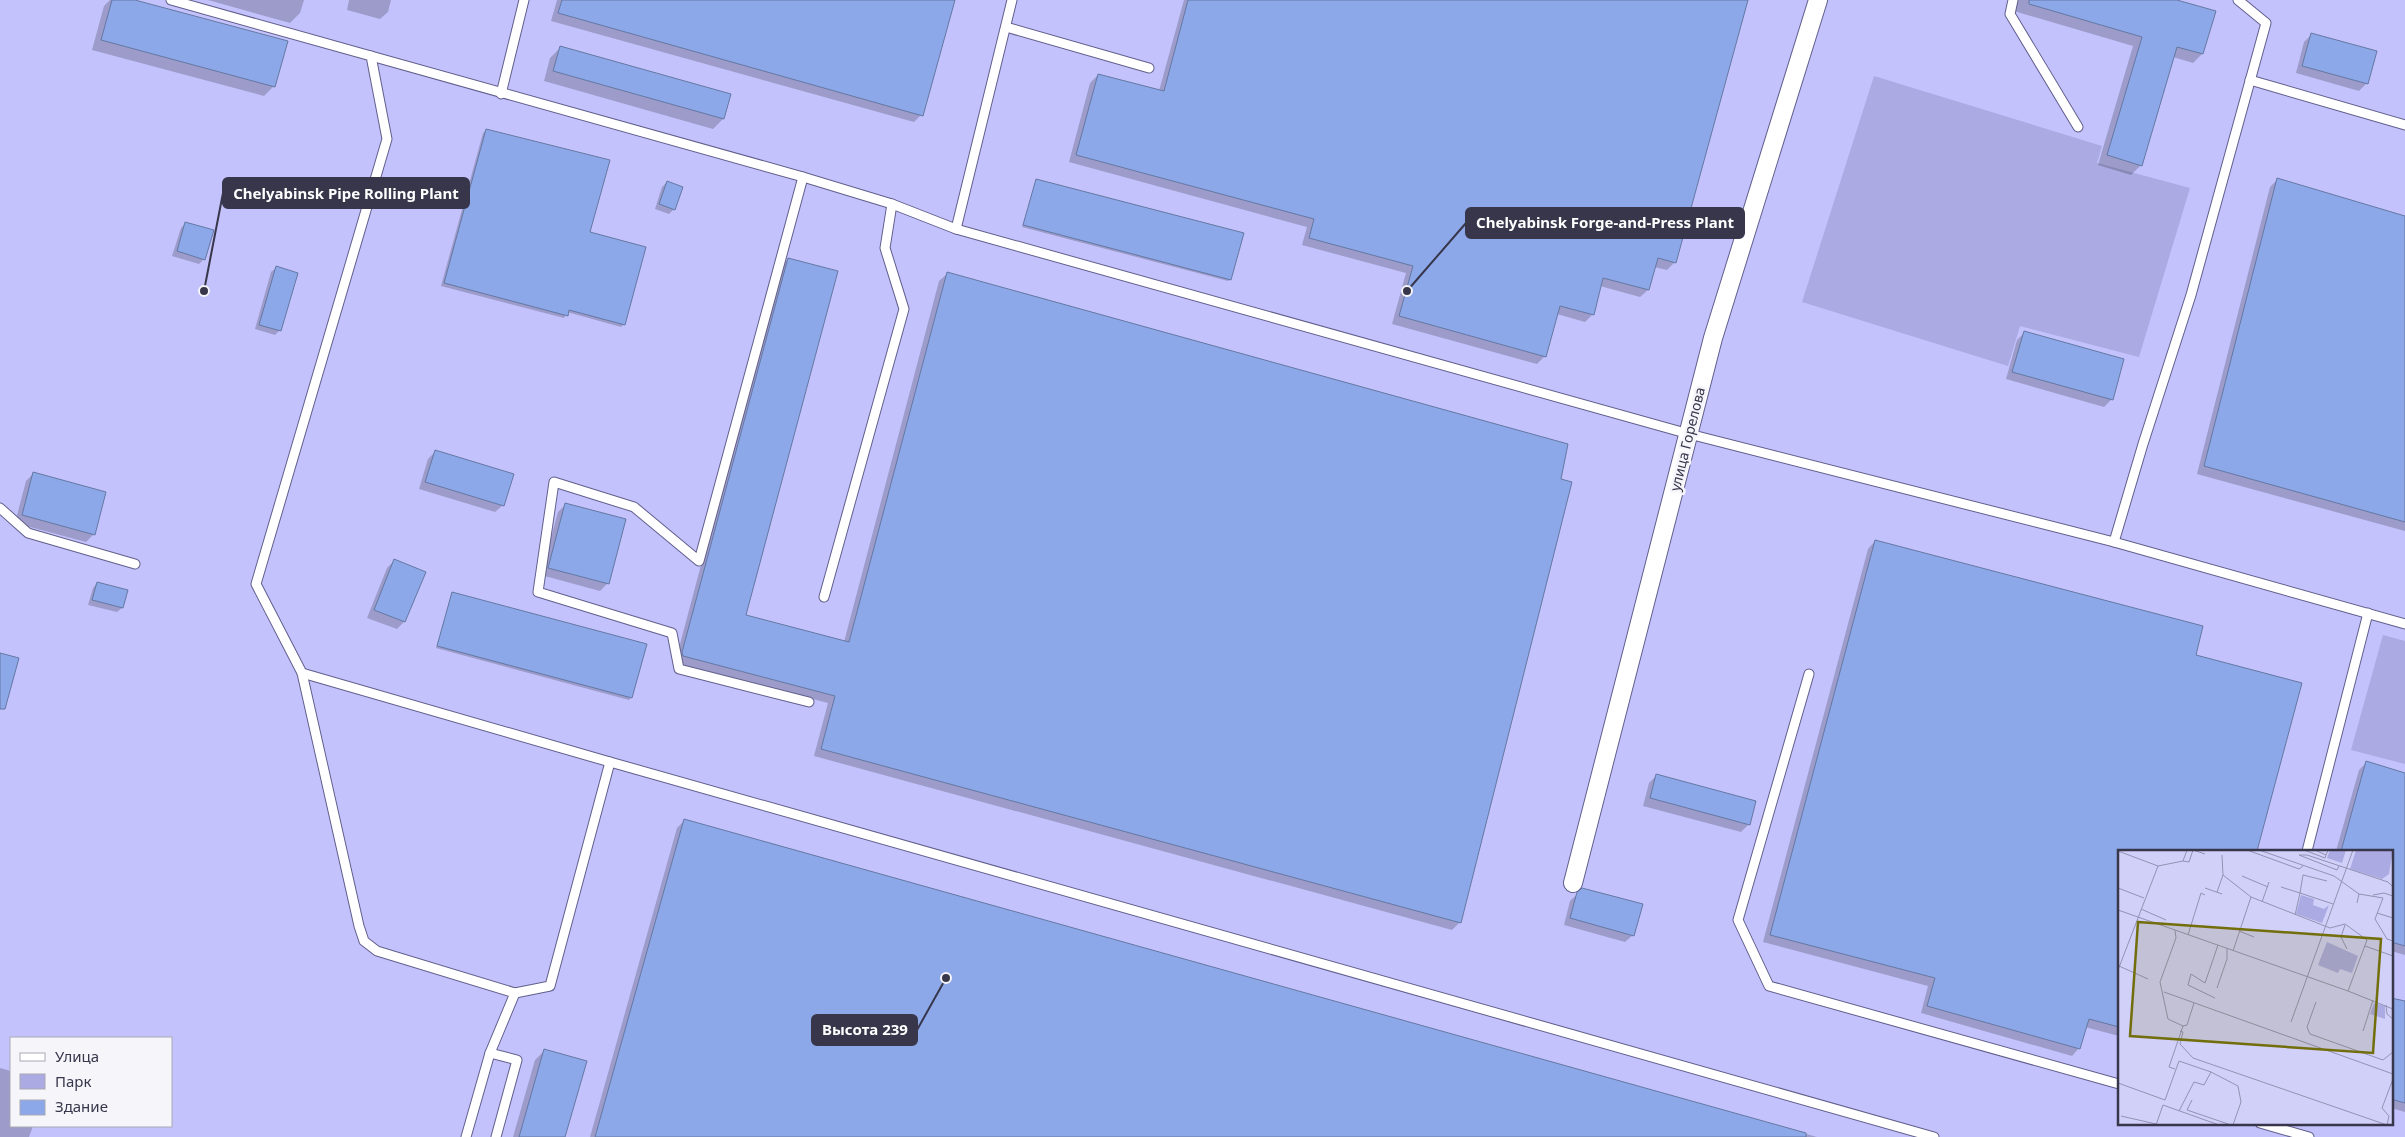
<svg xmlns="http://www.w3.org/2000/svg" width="2405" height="1137" viewBox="0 0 2405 1137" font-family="'Noto Sans',sans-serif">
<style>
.built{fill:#c3c2fc;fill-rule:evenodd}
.green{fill:#abaae3}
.shadow{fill:#0003}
.building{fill:#8ca8e9;stroke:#6578a3}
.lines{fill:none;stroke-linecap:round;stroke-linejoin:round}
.service-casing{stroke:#615f8c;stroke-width:11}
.minor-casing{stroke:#615f8c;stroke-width:20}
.service{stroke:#fff;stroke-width:9}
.minor{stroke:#fff;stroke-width:18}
.labels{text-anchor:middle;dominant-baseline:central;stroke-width:5;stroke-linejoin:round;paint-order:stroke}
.street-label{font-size:14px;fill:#37364b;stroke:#f5f5fa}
.inset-road{fill:none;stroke:#9392b3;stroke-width:1}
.view{fill:#736e0c;fill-opacity:0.15;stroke:#736e0c;stroke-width:2.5}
.inset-edge{fill:none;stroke:#37364b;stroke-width:2.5}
.leader{fill:none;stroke:#37364b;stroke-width:2}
.callout-dot{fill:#37364b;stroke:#f5f5fa;stroke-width:2}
.callout{fill:#37364b;stroke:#37364b;stroke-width:2}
.callout-label{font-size:15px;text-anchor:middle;font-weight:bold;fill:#fff}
</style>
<rect width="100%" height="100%" fill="#d1d0f9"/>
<path class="built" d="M0,0h2405v1137h-2405zM2119,851h272v272h-272zM11,1038h160v88h-160z"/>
<g class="green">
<polygon points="1874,76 2102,146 2097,163 2190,188 2139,357 2020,326 2008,366 1802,302"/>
<polygon points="2383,635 2405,641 2405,764 2351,750"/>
</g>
<g class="shadow">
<polygon points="110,0 130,0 274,86 264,96 92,50 104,6"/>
<polygon points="208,0 304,0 300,13 290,23"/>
<polygon points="349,0 391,0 388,12 380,19 347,10"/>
<polygon points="557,0 954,0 921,115 914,122 551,21"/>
<polygon points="1184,0 1746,0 1675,262 1667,270 1654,267 1648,290 1640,297 1600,286 1593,314 1585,322 1557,314 1545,356 1537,364 1392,324 1406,273 1302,245 1307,227 1069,162 1090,83 1098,75 1159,91"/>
<polygon points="2017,0 2172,0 2202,54 2193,63 2173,57 2141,165 2131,175 2098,165 2133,46 2014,11"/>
<polygon points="2312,34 2367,83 2359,91 2296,73 2304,42"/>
<polygon points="561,47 730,95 723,119 713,129 544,81 550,58"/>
<polygon points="486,130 624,324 621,327 567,312 564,318 441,286 483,133"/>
<polygon points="1036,180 1230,279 1228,281 1022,227"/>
<polygon points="2277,180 2405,217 2405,531 2197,474 2270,187"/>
<polygon points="667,182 674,209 669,214 655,209 662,187"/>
<polygon points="186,223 204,259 199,264 172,256 181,228"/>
<polygon points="788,259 745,616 844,642 939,281 947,274 1460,922 1452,930 814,756 828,703 675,663 780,267"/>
<polygon points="276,268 280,330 275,335 255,329 271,272"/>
<polygon points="2024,333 2112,399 2104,407 2006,379 2017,340"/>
<polygon points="435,452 503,505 495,512 419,489 428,459"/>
<polygon points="33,474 94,534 86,542 15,523 26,481"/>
<polygon points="565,505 608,583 600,591 541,575 558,512"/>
<polygon points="1875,541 2194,656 2119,851 2119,1036 2085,1027 2079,1048 2072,1056 1921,1013 1928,986 1763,942 1868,549"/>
<polygon points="394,561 404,622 397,629 367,618 387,568"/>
<polygon points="97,583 122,608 117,612 88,605 93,588"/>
<polygon points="452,593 631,697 629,700 436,648"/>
<polygon points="2366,763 2405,775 2405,955 2391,951 2391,851 2336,851 2359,770"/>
<polygon points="1657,775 1755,802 1748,825 1741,832 1643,806 1649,783"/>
<polygon points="685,820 1817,1137 590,1137 677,828"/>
<polygon points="1583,889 1633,935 1625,942 1564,925 1570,901"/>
<polygon points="2391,999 2405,1003 2405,1112 2391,1108"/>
<polygon points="545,1050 564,1137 513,1137 535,1060"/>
<polygon points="0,1068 11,1071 11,1126 33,1126 29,1137 0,1137"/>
</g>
<g class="building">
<polygon points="112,0 135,0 288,41 275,87 101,40"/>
<polygon points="562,0 955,0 923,116 558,13"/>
<polygon points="1188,0 1748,0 1676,263 1658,258 1649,290 1603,278 1594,315 1560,306 1546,357 1399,316 1413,266 1309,238 1314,219 1076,155 1098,74 1164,91"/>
<polygon points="2029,0 2177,0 2216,11 2203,54 2177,47 2142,166 2107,155 2142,37 2029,4"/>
<polygon points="2311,33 2377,51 2368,84 2302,66"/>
<polygon points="560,46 731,94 724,119 553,71"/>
<polygon points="486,129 610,160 590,232 646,247 625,325 569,310 568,316 444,283"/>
<polygon points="2277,178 2405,216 2405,522 2204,466"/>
<polygon points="1036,179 1244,233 1231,280 1023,225"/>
<polygon points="667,181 683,187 675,210 659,204"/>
<polygon points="185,222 214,230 205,260 177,251"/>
<polygon points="788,258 838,271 746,615 849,642 947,272 1568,444 1561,479 1572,482 1461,923 821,749 835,696 683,656 682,652"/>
<polygon points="276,266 298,273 281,331 259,325"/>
<polygon points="2024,331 2124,359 2113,400 2012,372"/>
<polygon points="435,450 514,474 504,506 425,482"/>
<polygon points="33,472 106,492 95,535 22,515"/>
<polygon points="565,503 626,519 609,584 548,568"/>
<polygon points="1875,540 2203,626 2196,655 2302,683 2257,851 2119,851 2119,1027 2089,1019 2080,1049 1927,1006 1935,978 1770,935"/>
<polygon points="394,559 426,572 405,622 374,610"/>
<polygon points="97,582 128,590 123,608 92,600"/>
<polygon points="452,592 647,644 632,698 437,646"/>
<polygon points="0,653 19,658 5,709 0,709"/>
<polygon points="2366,761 2405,773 2405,946 2391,942 2391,851 2341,851"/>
<polygon points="1656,774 1756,801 1750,825 1650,798"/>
<polygon points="684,819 1806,1133 1806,1137 595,1137"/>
<polygon points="1582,888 1643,904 1634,936 1570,918 1577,892"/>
<polygon points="2391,998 2405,1001 2405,1103 2391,1099"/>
<polygon points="544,1049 587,1061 565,1137 519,1137"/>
</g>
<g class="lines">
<defs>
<g id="service">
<polyline points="171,0 371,56 387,139 256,584 302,673 359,926 364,941 377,951 515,993 490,1053 466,1137"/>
<polyline points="2013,0 2010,14 2078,127"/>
<polyline points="1006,27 1149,68"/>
<polyline points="371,56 803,177 892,204 956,229 1689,434 2114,542 2143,444 2191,295 2266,23 2238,0"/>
<polyline points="2250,80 2405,125"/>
<polyline points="501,94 524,0"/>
<polyline points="803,177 699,561 634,507 554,482 538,592 672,633 679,669 809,702"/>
<polyline points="956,229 1012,0"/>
<polyline points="0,508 28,533 135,564"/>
<polyline points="2114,542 2405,624"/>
<polyline points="824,597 904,309 885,248 892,204"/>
<polyline points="302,673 610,762 1934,1137"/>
<polyline points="1809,674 1738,920 1769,986 2119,1084"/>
<polyline points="2307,851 2368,613"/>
<polyline points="515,993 550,986 610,762"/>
<polyline points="490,1053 517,1060 496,1137"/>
<polyline points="2260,1123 2309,1137"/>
</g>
<polyline id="minor" points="1573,883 1713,338 1818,0"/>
</defs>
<use href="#service" class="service-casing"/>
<use href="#minor" class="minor-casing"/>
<use href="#service" class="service"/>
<use href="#minor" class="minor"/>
</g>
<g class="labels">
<g class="street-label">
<text transform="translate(1687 439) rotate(-76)">улица Горелова</text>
</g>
</g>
<g transform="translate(2118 850)">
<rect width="275" height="275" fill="#d1d0f9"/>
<path d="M212,0h16l-4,13 -15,-5zM238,0h37l-4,24 -7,5 -32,-10zM183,45l13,4 -1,6 11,4 5,-4 -7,18 -26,-9zM209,92l31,14 -6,17 -12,-4 -2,4 -20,-8zM256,153l11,3v13l-15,-5z" fill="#abaae3"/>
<path class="inset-road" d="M129,0l52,19 4,-3M141,0l75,26 25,18M186,0l21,8 1,-3M197,0l11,5 2,-5M0,1l40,15 25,-5 4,-11M65,11l6,1 4,-12 12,4M221,16l-2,4 -38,-15h8l81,27 5,5M124,26l26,11M209,31l-24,-6 -3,18 33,11M163,37l19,6 -5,22M0,38l26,10M87,38l17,6M99,42l6,-17M255,45l11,-2 9,3M144,52l7,-20M239,53l2,-9 24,4 -8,21 12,20 6,2M23,59l25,11M0,60l57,20 1,8 -16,44 8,37 15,7 -14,41 6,2M259,63l16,5M227,75l-4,12 6,12M57,80l173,61 19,-51 -22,-16 -15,4 -79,-31 -28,-22 -1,-20M121,81l15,6M70,85l13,-42 4,2M247,96l28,10M115,101l18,-54M1,116l29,13M0,120l40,-104M99,138l10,-29v-10M230,141l45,18M46,142l229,82M97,148l-27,-13 3,-11 14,9 13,-38M198,152l-9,25 3,7 73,26 10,-8M268,155l1,9 6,5M173,172l62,-172M65,176l4,-1 7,-22M62,181l3,1 -3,12 13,14 194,67 2,-9 -7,-8 11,-29M245,181l10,-31M0,233l47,17 14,-39 32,11 27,14 3,16 -8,23M74,250l-5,10 44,15M61,261l15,-29 10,3 7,-13M3,266l35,8M38,275l7,-20 56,20"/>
<path class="view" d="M20,72l243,17 -8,114 -243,-17z"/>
<rect width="275" height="275" class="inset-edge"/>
</g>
<path class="leader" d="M204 291L223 193M1407 291L1466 223M946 978L917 1030"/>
<g class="callout-dot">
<circle cx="204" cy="291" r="5"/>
<circle cx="1407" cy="291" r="5"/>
<circle cx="946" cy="978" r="5"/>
</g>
<g class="callout">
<rect x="223" y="178" width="246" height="30" rx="5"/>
<rect x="1466" y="208" width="278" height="30" rx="5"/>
<rect x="812" y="1015" width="105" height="30" rx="5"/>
</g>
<g class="callout-label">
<text x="346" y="199">Chelyabinsk Pipe Rolling Plant</text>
<text x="1605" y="228">Chelyabinsk Forge-and-Press Plant</text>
<text x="865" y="1035">Высота 239</text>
</g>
<rect x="10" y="1037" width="162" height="90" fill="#f5f5fa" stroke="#a9a9b4"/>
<rect x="20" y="1053" width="25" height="8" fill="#ffffff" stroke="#a9a9b4"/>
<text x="55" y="1062" font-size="15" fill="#37364b">Улица</text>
<rect x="20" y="1074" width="25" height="15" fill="#abaae3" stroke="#a9a9b4"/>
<text x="55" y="1087" font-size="15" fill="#37364b">Парк</text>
<rect x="20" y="1100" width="25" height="15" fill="#8ca8e9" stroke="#a9a9b4"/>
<text x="55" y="1112" font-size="15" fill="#37364b">Здание</text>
</svg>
